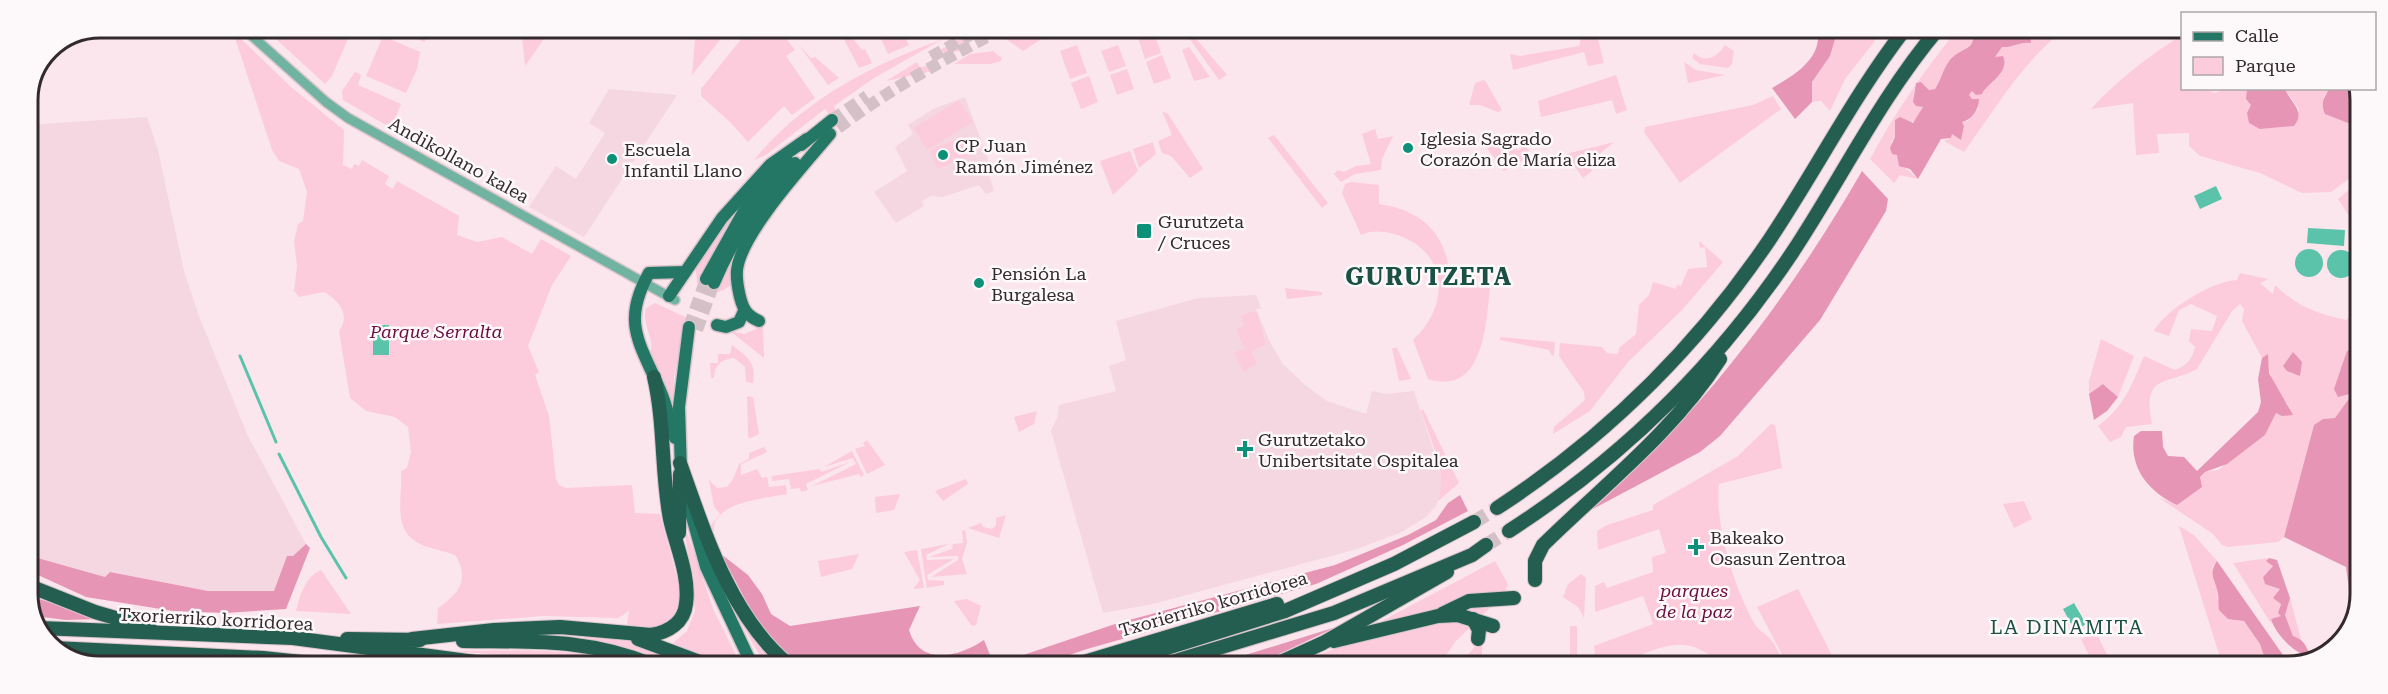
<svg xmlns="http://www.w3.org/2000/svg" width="2388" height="694" viewBox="0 0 2388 694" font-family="'Roboto Serif',serif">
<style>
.built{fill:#f5d7e1}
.green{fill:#fccbdc}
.forest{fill:#e695b4}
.water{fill:#5bc3a9}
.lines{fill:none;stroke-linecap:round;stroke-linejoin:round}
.stream{stroke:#5bc3a9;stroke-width:3}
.major-tunnel{stroke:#d4c0c7;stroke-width:12;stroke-dasharray:12 6;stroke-linecap:butt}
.highway-tunnel{stroke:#d4c0c7;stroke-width:14;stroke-dasharray:14 7;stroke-linecap:butt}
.minor-casing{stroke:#d8c4ca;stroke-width:12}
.major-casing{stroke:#d8c4ca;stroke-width:15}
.highway-casing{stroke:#d8c4ca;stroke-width:16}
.minor{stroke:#70b3a1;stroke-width:9}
.major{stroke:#257765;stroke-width:12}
.highway{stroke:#235e50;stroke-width:14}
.poi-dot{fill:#0c9077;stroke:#fdf9fa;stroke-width:2}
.labels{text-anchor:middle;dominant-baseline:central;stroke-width:5;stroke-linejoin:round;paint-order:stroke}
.poi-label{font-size:18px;fill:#322a2d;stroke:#fdf9fa;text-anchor:start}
.street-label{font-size:18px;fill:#322a2d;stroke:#fdf9fa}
.park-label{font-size:18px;font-style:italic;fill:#6c0c3e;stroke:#fdf9fa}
.neighbourhood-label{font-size:20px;letter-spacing:1.5px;fill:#1b5044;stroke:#fdf9fa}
.district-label{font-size:24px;font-weight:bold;letter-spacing:1.5px;fill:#1b5044;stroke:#fdf9fa}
.rim{fill:none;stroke:#322a2d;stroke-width:3}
</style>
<rect width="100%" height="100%" fill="#fce6ed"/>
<g class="built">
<polygon points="609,89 677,95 584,237 529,207 556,166 576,179 605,133 589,123"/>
<polygon points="965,97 989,162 986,164 994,191 986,194 979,185 943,197 931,196 922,201 924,206 896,223 874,192 907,171 895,147 913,134 908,125 933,109"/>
<polygon points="147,117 158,150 184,271 199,316 248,436 306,544 293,556 287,556 275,591 208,591 110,572 105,577 27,555 27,125"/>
<polygon points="1256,295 1261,308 1256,309 1270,342 1283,364 1305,385 1327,401 1366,414 1372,391 1386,394 1414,391 1439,467 1442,490 1436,506 1426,517 1400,533 1354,550 1153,604 1103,613 1051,431 1057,418 1059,405 1116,391 1109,366 1126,360 1116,321 1198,298"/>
</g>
<g class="green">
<polygon points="263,27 353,27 332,76 325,84"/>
<polygon points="391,27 435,27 424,42"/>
<polygon points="521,27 546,36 525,66"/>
<polygon points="696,28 724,28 723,36 692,75"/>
<polygon points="750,28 778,28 795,50 786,56 815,98 792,115 784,106 748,142 731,123 701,96 701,89"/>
<polygon points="838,28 851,36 862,50 865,49 872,63 859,68"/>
<polygon points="876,28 893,28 903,39 906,39 909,45 888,54"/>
<polygon points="1018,28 1059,28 1023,51 1003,37"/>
<polygon points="1182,28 1187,28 1227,75 1219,80"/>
<polygon points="1838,29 1884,29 1845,79 1830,111 1821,101 1812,102 1812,82 1830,56"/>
<path d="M1958,29h15l2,10 -12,13 -11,5 -17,32 -6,1 -8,-8 -5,1 -3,13 3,10h7c-2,14 -14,18 -26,22l-2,9 -4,5 13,25 14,12 -18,-4 -6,8 -24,-24c25,-46 54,-89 88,-130z"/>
<path d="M2030,29h35c-43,33 -70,80 -101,123l-20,-11 7,-3 1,-4 9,6 3,-14 -2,-4 6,-1 11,-13 -10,-12 3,-5 10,3 11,-16 6,-3 -4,-18 7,-10c11,1 22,-5 30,-12z"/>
<polygon points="1154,32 1161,53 1145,59 1138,38"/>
<path d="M236,34l55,53 53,43 -1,35 9,4 2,-5 5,2 3,-6 27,16 -4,8 8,5 4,-8 62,35 -2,19 20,7 25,-5 30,17 9,-15 30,17 -19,29 -24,61 11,26 -4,3 14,41 7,63 3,6 7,3 66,-3 3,28 25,1 22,82 -4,18 -10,11 -12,3 -29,-3 2,-14 -11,7 -75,-2 -106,8 1,-16c20,-14 32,-27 18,-52 -11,-6 -24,-6 -36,-12 -29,-14 -17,-48 -19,-73l6,-3 4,-16 -3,-25 -13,-10 -29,-6 -16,-13 -11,-67c12,-15 0,-31 -15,-39l-25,5 -5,-6 3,-25 -3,-25 4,-17 5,-3 4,-29 -8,-23 -20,-8 -7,-11 -38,-115z"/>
<polygon points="966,35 965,50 930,56"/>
<path d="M2182,35v53l22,1 11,4 9,-4h23l13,40 34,-3 5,-17 -14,-20h44l-6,9 38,16 -1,57 -29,21 -29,1 -42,-20 -60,-17 -11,-10v-13l-32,1 2,19 -23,2 -3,-52 -42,6c26,-29 58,-53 91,-74z"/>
<polygon points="383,36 420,52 417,69 406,93 366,76"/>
<polygon points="1597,36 1604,63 1588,66 1584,52 1513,70 1510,54 1520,56 1579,46 1581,38"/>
<path d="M941,40l-67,38 -40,28 7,25 -16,-22 -59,46 -12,5c48,-59 117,-95 187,-120z"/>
<polygon points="799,45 811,58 815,57 839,78 828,85"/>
<polygon points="1077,45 1087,73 1070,79 1060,51"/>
<polygon points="1118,45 1126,66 1109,72 1101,51"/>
<path d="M1725,45l9,6 -2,13 -4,4 -28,-4 -8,-6 2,-5c12,11 23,4 31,-8z"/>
<polygon points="1189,47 1210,77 1194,81 1182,50"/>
<polygon points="993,51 1002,58 1001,61 990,64 954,64 970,54"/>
<polygon points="1162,55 1171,78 1154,84 1146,62"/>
<polygon points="937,61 937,70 886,81 917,62 920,68"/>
<polygon points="1684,62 1696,70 1725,75 1688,83"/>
<polygon points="1127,69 1134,89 1117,95 1110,75"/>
<polygon points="355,72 361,75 358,85 401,104 391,128 343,100 342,91"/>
<polygon points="1616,75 1627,110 1616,114 1612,100 1541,117 1538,101"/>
<polygon points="1089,76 1098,102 1081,109 1071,83"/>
<polygon points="1484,80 1486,82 1502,110 1498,112 1480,105 1469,105 1475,83"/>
<polygon points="1773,96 1781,109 1680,183 1644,132 1645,127 1753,105"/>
<polygon points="959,100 973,122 927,150 914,128"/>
<polygon points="1162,111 1168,114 1203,169 1190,178 1171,156 1162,153 1158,141 1172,135"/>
<polygon points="1375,129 1378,139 1393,136 1382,159 1381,170 1355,174 1341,182 1334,174 1338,170 1344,172 1356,166 1371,164 1362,134"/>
<polygon points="967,135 974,154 938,169 930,150"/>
<polygon points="1274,135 1328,203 1322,208 1268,138"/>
<polygon points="1519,138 1529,150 1528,157 1504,171 1483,143 1520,150 1523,145"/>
<polygon points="1153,142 1156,154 1139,168 1133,149"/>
<polygon points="1614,142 1587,164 1592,171 1583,178 1566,154"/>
<polygon points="1130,151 1138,171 1113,195 1100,161"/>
<polygon points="2360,181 2360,233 2338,199"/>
<path d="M1351,182l28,3v19c33,5 59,20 68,55 2,8 0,16 7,22 9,8 26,6 36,7 -4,35 -6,109 -62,91l-15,-39c38,-35 36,-90 -19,-106 -10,-3 -23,-4 -33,1l-19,-42 3,-9z"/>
<polygon points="741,205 701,277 764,212 734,284 719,292 697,283 695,261 722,222"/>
<polygon points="1699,241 1723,262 1682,310 1628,362 1590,411 1553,434 1554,427 1585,400 1584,392 1559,356 1560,343 1602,347 1607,353 1618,354 1619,348 1636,334 1639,305 1649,295 1653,282 1676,289 1677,285 1681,286 1688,269 1707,267 1705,247 1700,248"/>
<path d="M2240,273l28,6 -8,4 13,11 2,-9c22,21 41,29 71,35l14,-17v41l-13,8c5,34 11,37 -12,66l-12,1 -9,6 -30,112 -6,5 -50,5 -6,-2 -9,-11 -55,-37 19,8 28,-33 13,-2 47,-35 11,-22 13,-8c-14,-12 -21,-31 -21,-50l-6,3 -20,-37 2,-12 -4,-5 -8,7 -35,58c-33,17 -55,5 -45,55l-26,3 -5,10 -11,5 -12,-16c26,-19 34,-41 46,-70l31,14c12,-5 17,-10 20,-23l-6,-6 2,-12 21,2 5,-15 -26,-12 -12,6 -10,26 -15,-5c12,-22 59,-50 83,-51z"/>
<polygon points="1285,288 1322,292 1322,295 1287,299"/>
<path d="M655,303l32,15 -13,59 -1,39 -23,-62c6,-14 -9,-30 -4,-46z"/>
<polygon points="1254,311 1257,313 1266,344 1251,352 1257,363 1244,372 1234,353 1245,348 1236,329 1244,326 1242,317 1238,317"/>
<polygon points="763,326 764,358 730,331 744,334"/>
<polygon points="1500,337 1555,342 1554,355 1552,356 1549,350 1500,340"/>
<polygon points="2101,339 2134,356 2118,397 2104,384 2089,394 2089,381"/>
<path d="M732,345c15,12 25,17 21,38l-7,-1 -1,-15 -11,-9c-12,1 -20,7 -20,20h-3l-1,-15h8v-9h12z"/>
<polygon points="1392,348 1397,348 1411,379 1399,381"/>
<polygon points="747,396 753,397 759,434 751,438 748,437"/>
<path d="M1423,409l36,74 -21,18c10,-28 -8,-62 -17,-90z"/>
<polygon points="1037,411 1034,424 1019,432 1014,417"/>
<path d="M1771,424l4,1 7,43 -63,16c-5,40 16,107 37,142 4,6 12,9 16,15 6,7 8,17 12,25h-62c-46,-48 -79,0 -126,0l-2,-20 59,-22 -10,-28 -48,16v-26l9,-4 3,6 46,-16 -1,-15 14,-4 -7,-24 -61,21 -1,-19 10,-6 46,-15v-5l85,-49z"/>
<polygon points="867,440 885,465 867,474 855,449 865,446 863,443"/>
<path d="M764,447l3,5 -26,12v11l16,-6 5,9 5,-1 2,10 17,-2 1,9c-23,5 -80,7 -73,43l-6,-8 12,-15 -6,-7 -5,-27 8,8 10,-1 6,-8 6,-15 10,-5v-6z"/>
<polygon points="852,451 864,475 861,477 859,474 812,486 856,464 853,458 824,467"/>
<polygon points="850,462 806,484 808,490 801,492 800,488 791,489 789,479 772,481 772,476 820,469 821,472"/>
<polygon points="966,479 968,484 943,501 935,491"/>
<polygon points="900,494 894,510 876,513 875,497"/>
<polygon points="2024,501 2032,519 2014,528 2003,504"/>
<polygon points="1006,515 999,538 968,528 981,523 983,527 992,529 996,525 996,518"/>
<polygon points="684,524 714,611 741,665 726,665 673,643 687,631 695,611"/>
<polygon points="2179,526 2194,535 2217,561 2212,567 2218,590 2217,599 2237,620 2244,621 2260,644 2266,662 2285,666 2283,655 2299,664 2289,667 2223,667"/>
<polygon points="965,530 967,543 962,559 967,574 931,577 958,560 958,556 929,557 952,549 953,544 963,543 962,531"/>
<polygon points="703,540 781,665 765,665 726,597"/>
<polygon points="949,544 926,555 927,560 954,559 927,575 928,580 944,581 944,585 927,588 921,549"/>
<polygon points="917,550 924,588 913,589 920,580 904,552"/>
<polygon points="859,554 852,569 821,577 818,561"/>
<polygon points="2269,558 2266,560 2273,566 2263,576 2265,583 2281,589 2273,598 2281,604 2279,608 2281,615 2279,619 2271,619 2272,625 2233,563"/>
<polygon points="1495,561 1508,584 1504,594 1455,642 1439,666 1292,666 1353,641 1383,632 1380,622"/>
<path d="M321,570l30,44 -55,-3c4,-16 9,-34 25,-41z"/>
<polygon points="1581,574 1586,578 1584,618 1578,607 1563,597 1568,584"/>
<polygon points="1798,589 1838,667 1788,666 1757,607"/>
<polygon points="2290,598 2301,639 2293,636 2285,615"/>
<polygon points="967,599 981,606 976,625 972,626 954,601"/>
<rect x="1570" y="626" width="7" height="40"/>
<polygon points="2096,632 2109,659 2094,666 2081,639"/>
<polygon points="575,636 628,640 691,665 673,665 615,645"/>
<polygon points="1479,642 1482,644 1482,666 1458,666"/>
<path d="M454,651c64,0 121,-4 183,14h-69l-36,-7z"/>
<polygon points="1681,657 1703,666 1642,666"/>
</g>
<g class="forest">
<path d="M1817,29h21l-8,27 -18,26v20l-17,17 -23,-31c21,-12 52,-30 45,-59z"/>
<path d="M1973,29h57l1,14c-12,-2 -18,5 -29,4l-7,10 8,-1c7,17 -14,25 -21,38l-6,1 -4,-4 -3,4 3,4h7c0,10 -7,21 -17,23l2,4 -3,14 -9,-6 -1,4 -10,1 -23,40 -8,-10 -11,-3 -2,-11 -5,-1 -2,-6 5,-11v-17l5,-3 13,6 10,-16 -7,-1 -3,-4 3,-19 5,-1 8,8 6,-1c6,-9 8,-20 15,-29 10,-13 27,-8 23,-31z"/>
<path d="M2247,89h38c6,14 21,22 9,37l-34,3 -11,-6 -2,-10 4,-8 -5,-6z"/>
<path d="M2329,89h26l4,2 2,23 -3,8 -10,1 -23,-9c-5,-11 -1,-16 4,-25z"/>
<path d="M1862,171l26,28 -2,12 -66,109 -100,116 -20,16 -109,58c109,-95 199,-214 271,-339z"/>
<polygon points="2360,344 2359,586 2349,589 2346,567 2284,537 2314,425 2323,419 2335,418 2353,393 2338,397 2334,389 2347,351"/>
<polygon points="2293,352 2302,362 2300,376 2287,371 2283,366"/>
<path d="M2268,354l1,19 24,42 -11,1 -6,-3 -11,22 -38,29 -22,8 -5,5 2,10 -25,18c-28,-13 -48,-37 -43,-69l7,-5h21l1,16 5,9 16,1 13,14 61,-59 3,-10 -3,-23 4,-21z"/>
<polygon points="2103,384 2118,397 2107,411 2094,420 2089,394"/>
<path d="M1460,495l8,16 -65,34 -87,39 -229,65 -50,17 -239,-1 -36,-34 -41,-77 27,21 14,19 9,20 19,12 130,-20 -11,24c11,37 50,27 75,10l10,25 124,-42 217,-58 73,-30 28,-15 12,-17z"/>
<polygon points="306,544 310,548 286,609 225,613 173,611 86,597 27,570 27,555 105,577 110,572 208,591 274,591 287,556 293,556"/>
<path d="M2269,558l8,2 13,38 -5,17 8,21c9,3 12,7 16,17l-4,2c-13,-4 -30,-22 -34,-36l10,-3 -3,-3 3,-9 -8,-6 7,-9 -15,-5 -2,-7 10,-11 -7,-5z"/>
<path d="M2217,561l66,94 2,11 -19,-4 -6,-18 -16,-23 -16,-2 -9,-9c-1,-7 0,-15 -2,-21 -3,-11 -8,-17 0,-28z"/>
<polygon points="27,595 100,619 66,620 34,616"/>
<polygon points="1336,627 1254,666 1210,666"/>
</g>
<g class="water">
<polygon points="2216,186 2222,199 2200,209 2194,196"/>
<polygon points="2308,228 2345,230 2344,246 2307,243"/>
<circle cx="2309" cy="263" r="14"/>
<circle cx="2341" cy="264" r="14"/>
<rect x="373" y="325" width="16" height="30"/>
<polygon points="2074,603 2086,624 2075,631 2063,609"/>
</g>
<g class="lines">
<g class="stream">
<polyline points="240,356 276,442"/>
<polyline points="279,454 321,537 346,578"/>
</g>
<g class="major-tunnel">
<polyline points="931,57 982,28"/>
<polyline points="832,120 867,96"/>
<path d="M838,128c50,-38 105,-68 160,-97"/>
<polyline points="689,327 706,279"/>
<polyline points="697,330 714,283"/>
</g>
<g class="highway-tunnel">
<polyline points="1474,522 1497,508"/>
<polyline points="1486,545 1509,531"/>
</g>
<defs>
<polyline id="minor" points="242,27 326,102 348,118 675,300"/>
<g id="major">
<polyline points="998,31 1003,28"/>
<polyline points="801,145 832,120"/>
<polyline points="706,279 744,211 787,160"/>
<path d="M714,283c19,-44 46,-87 81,-120"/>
<polyline points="669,296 722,218 770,165 807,139"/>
<path d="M759,321c-12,-5 -16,-12 -19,-24 -2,-9 -4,-17 -3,-27 4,-37 68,-106 93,-136"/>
<polyline points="717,325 726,327 739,322 744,311"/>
<path d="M675,438c-5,-16 -8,-33 -15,-48 -20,-47 -39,-67 -11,-117l36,-1"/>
<polyline points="681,471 679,407 689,327"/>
<polyline points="684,488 706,567 752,665"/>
</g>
<g id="highway">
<path d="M680,463c25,70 50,153 109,202"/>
<path d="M1497,508c109,-71 200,-161 273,-269 46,-69 84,-144 135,-210"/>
<path d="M1509,531c113,-73 208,-166 283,-278 49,-74 88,-155 146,-224"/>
<polyline points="679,533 680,474"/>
<path d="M1535,580v-19l8,-16c61,-60 130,-113 177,-186"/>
<polyline points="27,585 95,612 150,628"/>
<polyline points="1442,614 1469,601 1514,598"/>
<polyline points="1473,619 1479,630 1478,639"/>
<polyline points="39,628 293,638 498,665"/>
<polyline points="347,639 420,640"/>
<path d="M412,639l82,-9 66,-3 91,8c17,-3 33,-12 35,-31 4,-28 -10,-58 -16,-85 -9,-47 -5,-95 -16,-142"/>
<polyline points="638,639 708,665"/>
<path d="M463,641c71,1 123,-3 190,24"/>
<polyline points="1334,641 1438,616 1458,615 1493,626"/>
<polyline points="54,648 263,658 330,665"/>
<polyline points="76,657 149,665"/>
<polyline points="1071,666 1277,604"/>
<polyline points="1109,666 1285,611 1394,564 1474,522"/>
<polyline points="1159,666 1334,613 1472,555 1486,545"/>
<polyline points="1272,666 1323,643 1447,572"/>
</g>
</defs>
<use href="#minor" class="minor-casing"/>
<use href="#major" class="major-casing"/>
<use href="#highway" class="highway-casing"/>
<use href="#minor" class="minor"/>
<use href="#major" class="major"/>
<use href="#highway" class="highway"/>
</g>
<g class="poi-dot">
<circle cx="1408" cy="148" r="6"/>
<circle cx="943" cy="155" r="6"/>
<circle cx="612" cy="159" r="6"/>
<rect x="1136" y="223" width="16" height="16" rx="3"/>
<circle cx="979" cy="283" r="6"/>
<path d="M1242 440h6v6h6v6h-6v6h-6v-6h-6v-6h6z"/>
<path d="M1693 538h6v6h6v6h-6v6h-6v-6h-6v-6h6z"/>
</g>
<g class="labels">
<g class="poi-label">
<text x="1420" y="138">Iglesia Sagrado<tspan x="1420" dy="21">Corazón de María eliza</tspan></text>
<text x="955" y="145">CP Juan<tspan x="955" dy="21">Ramón Jiménez</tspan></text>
<text x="624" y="149">Escuela<tspan x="624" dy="21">Infantil Llano</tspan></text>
<text x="1158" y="221">Gurutzeta<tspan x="1158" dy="21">/ Cruces</tspan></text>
<text x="991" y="273">Pensión La<tspan x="991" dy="21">Burgalesa</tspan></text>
<text x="1258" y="439">Gurutzetako<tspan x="1258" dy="21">Unibertsitate Ospitalea</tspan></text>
<text x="1710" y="537">Bakeako<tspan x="1710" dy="21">Osasun Zentroa</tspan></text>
</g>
<g class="street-label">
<text transform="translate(459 160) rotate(29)">Andikollano kalea</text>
<text transform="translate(1213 604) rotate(-16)">Txorierriko korridorea</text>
<text transform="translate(216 619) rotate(3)">Txorierriko korridorea</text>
</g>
<g class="park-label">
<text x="436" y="331">Parque Serralta</text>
<text x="1694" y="590">parques<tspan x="1694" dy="21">de la paz</tspan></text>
</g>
<g class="neighbourhood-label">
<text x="2067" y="627">LA DINAMITA</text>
</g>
<g class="district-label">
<text x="1429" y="277">GURUTZETA</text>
</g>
</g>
<path d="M0 0H2388V694H0ZM100 38H2288A62 62 0 0 1 2350 100V594A62 62 0 0 1 2288 656H100A62 62 0 0 1 38 594V100A62 62 0 0 1 100 38Z" fill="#fdf9fa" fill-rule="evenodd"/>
<path class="rim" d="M100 38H2288A62 62 0 0 1 2350 100V594A62 62 0 0 1 2288 656H100A62 62 0 0 1 38 594V100A62 62 0 0 1 100 38Z"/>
<rect x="2181" y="12" width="195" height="78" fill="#fdf9fa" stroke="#aca6a8" stroke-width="1.5"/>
<rect x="2193" y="32" width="30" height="9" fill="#257765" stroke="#aca6a8" stroke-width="1.5"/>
<text x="2235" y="42" font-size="18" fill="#322a2d">Calle</text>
<rect x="2193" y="57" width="30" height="18" fill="#fccbdc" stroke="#aca6a8" stroke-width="1.5"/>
<text x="2235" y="72" font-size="18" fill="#322a2d">Parque</text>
</svg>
